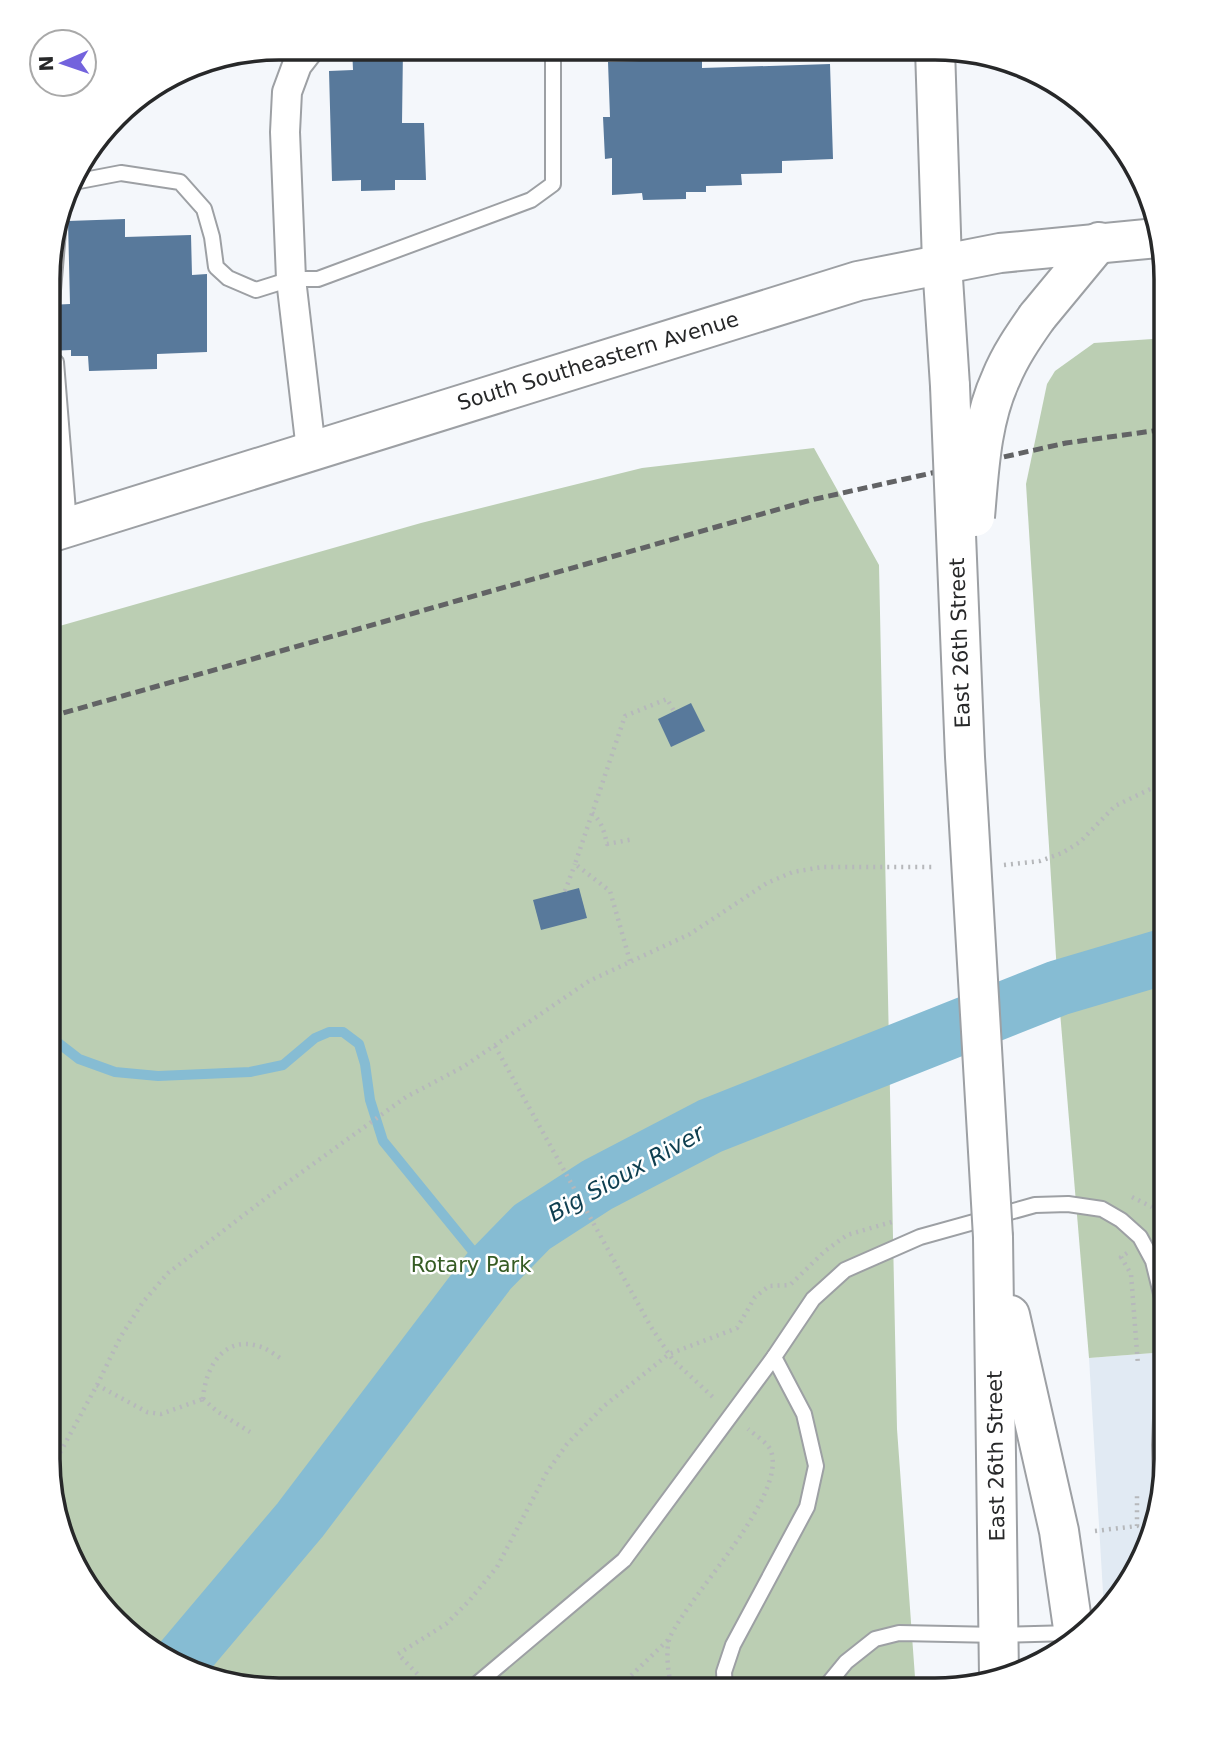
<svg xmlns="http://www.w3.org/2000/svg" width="1214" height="1738" viewBox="0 0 1214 1738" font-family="'DejaVu Sans',sans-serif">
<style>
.built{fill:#e1eaf3}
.green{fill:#bbceb3}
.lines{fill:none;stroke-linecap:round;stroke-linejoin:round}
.stream{stroke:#86bcd3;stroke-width:10}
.river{stroke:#86bcd3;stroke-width:56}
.building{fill:#58799b}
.service-casing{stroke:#9da0a4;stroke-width:18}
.minor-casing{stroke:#9da0a4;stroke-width:32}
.secondary-casing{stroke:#9da0a4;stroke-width:42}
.path{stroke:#b6b8bb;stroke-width:4.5;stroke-dasharray:2 5;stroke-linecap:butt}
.service{stroke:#fff;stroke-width:14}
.minor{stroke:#fff;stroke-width:28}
.secondary{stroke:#fff;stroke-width:38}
.rail{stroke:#626365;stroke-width:5;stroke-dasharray:10 5;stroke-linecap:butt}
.secondary-bridge-casing{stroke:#9da0a4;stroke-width:42;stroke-linecap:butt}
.secondary-bridge{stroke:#fff;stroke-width:38}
.labels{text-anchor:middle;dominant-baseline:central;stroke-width:5;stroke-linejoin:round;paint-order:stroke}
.street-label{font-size:21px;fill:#272829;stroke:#fff}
.park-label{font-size:21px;fill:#365c24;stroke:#fff}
.water-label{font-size:23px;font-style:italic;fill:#0f3f50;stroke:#fff}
.rim{fill:none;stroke:#272829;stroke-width:3.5}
</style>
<rect width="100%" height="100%" fill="#f4f7fb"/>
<polygon class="built" points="1166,1352 1166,1475 1128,1588 1104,1609 1089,1358"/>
<g class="green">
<polygon points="1167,338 1166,1352 1089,1358 1058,988 1026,484 1047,384 1055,371 1094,343"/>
<polygon points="814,448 879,565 897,1429 916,1691 249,1689 138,1643 71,1561 47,1460 49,629 421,523 642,468"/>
</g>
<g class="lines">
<polyline class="stream" points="48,1035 79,1059 115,1072 158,1076 250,1072 283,1065 315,1038 329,1032 343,1032 359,1044 365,1064 370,1100 383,1141 489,1271"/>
<polyline class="river" points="181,1661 300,1520 489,1271 532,1227 597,1185 710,1126 1058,988 1166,956"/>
</g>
<g class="building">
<polygon points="352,47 403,48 402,123 424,123 426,180 395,180 395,190 361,191 361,180 332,181 329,71 353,70"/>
<polygon points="671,54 672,60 702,59 702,68 830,64 833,159 782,161 782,173 741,174 742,185 706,186 706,192 686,192 686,199 643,200 642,193 612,195 612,158 605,159 603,117 610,117 608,62 640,61 640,55"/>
<polygon points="125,219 125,237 191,235 192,275 207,274 207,352 157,354 157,369 89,371 88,356 71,356 71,350 49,351 49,305 70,304 68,221"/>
<polygon points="691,703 705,731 671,747 658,719"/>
<polygon points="579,888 587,918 541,930 533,900"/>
</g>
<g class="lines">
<defs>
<g id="service">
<polyline points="65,202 74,182 121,173 180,182 204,209 212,237 216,267 228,278 256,290 291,279 318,279 531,200 553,184 553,48"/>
<polyline points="52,302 59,220"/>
<polyline points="56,362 69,524"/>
<polyline points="1161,1489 1160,1445 1165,1314"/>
<polyline points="471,1689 624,1560 774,1357 813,1299 845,1270 920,1237 1035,1205 1068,1204 1102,1209 1121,1220 1140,1237 1153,1261 1166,1314"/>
<polyline points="725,1690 724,1672 733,1645 807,1507 816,1466 804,1414 774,1357"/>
<polyline points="823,1690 846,1662 875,1639 899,1633 999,1635 1072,1633"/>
</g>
<polyline id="minor" points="311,450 291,279 285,132 287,92 297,65 311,47"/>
<g id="secondary">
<polyline points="935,49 942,263 950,386"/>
<polyline points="1037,317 1099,242"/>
<polyline points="49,533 858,281 1000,253 1157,238"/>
<polyline points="993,1237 999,1676"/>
<polyline points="1010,1315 1059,1531 1074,1635"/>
</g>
</defs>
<use href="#service" class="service-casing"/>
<use href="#minor" class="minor-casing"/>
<use href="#secondary" class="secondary-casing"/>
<g class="path">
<path d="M592,813c10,9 12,18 15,31l27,-5"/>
<polyline points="1004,865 1040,861 1062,853 1080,842 1115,806 1167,781"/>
<polyline points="565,891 575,864"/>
<polyline points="630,961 610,891 575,864 625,716 667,699 674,711"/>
<polyline points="495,1046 651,1327 673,1360 716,1400"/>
<polyline points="1132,1197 1152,1207 1166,1228 1161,1232"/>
<polyline points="1127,1253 1121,1257 1131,1274 1138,1365"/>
<polyline points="97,1385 147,1412 161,1414 203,1399"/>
<path d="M203,1399c2,-32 22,-67 61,-51 6,3 13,8 19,12"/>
<polyline points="203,1399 218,1412 250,1432"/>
<polyline points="50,1471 97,1385 121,1336 143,1302 168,1273 266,1198 406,1097 463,1067 589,981 690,934 767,883 793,872 822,867 936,867"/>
<polyline points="1095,1531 1137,1526 1137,1492"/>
<polyline points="432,1689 398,1654 446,1624 469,1601 497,1567 547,1472 567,1444 604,1406 669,1354 737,1328 755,1297 769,1286 790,1285 825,1251 847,1235 895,1221"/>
<polyline points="616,1690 668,1640"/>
<path d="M673,1690c-5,-12 -8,-41 -3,-53 20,-43 117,-140 101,-186 -3,-8 -16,-16 -23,-22"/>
</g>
<use href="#service" class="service"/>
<use href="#minor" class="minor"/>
<use href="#secondary" class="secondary"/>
<polyline class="rail" points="49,717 811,500 1066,443 1167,429"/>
<defs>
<g id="secondary-bridge">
<polyline points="950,386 965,757 993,1237"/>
<path d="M975,517c4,-46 6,-96 26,-139 9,-22 22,-41 36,-61"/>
</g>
</defs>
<use href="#secondary-bridge" class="secondary-bridge-casing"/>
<use href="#secondary-bridge" class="secondary-bridge"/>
</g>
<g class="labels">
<g class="street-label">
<text transform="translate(598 361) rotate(-17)">South Southeastern Avenue</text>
<text transform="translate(960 643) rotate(-92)">East 26th Street</text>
<text transform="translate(996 1456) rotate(-91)">East 26th Street</text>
</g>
<g class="park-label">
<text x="471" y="1265">Rotary Park</text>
</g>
<g class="water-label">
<text transform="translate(626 1173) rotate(-29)">Big Sioux River</text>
</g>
</g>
<path d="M0 0H1214V1738H0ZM279 60H935A219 219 0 0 1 1154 279V1459A219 219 0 0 1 935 1678H279A219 219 0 0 1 60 1459V279A219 219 0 0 1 279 60Z" fill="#fff" fill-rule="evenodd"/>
<path class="rim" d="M279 60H935A219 219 0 0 1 1154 279V1459A219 219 0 0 1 935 1678H279A219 219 0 0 1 60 1459V279A219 219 0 0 1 279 60Z"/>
<g transform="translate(63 63) rotate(268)"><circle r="33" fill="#ffffff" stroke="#a9a9a9" stroke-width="2"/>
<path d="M0-5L12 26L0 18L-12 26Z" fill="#7363dd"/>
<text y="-10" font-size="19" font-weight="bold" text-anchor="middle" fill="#272829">N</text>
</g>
</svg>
